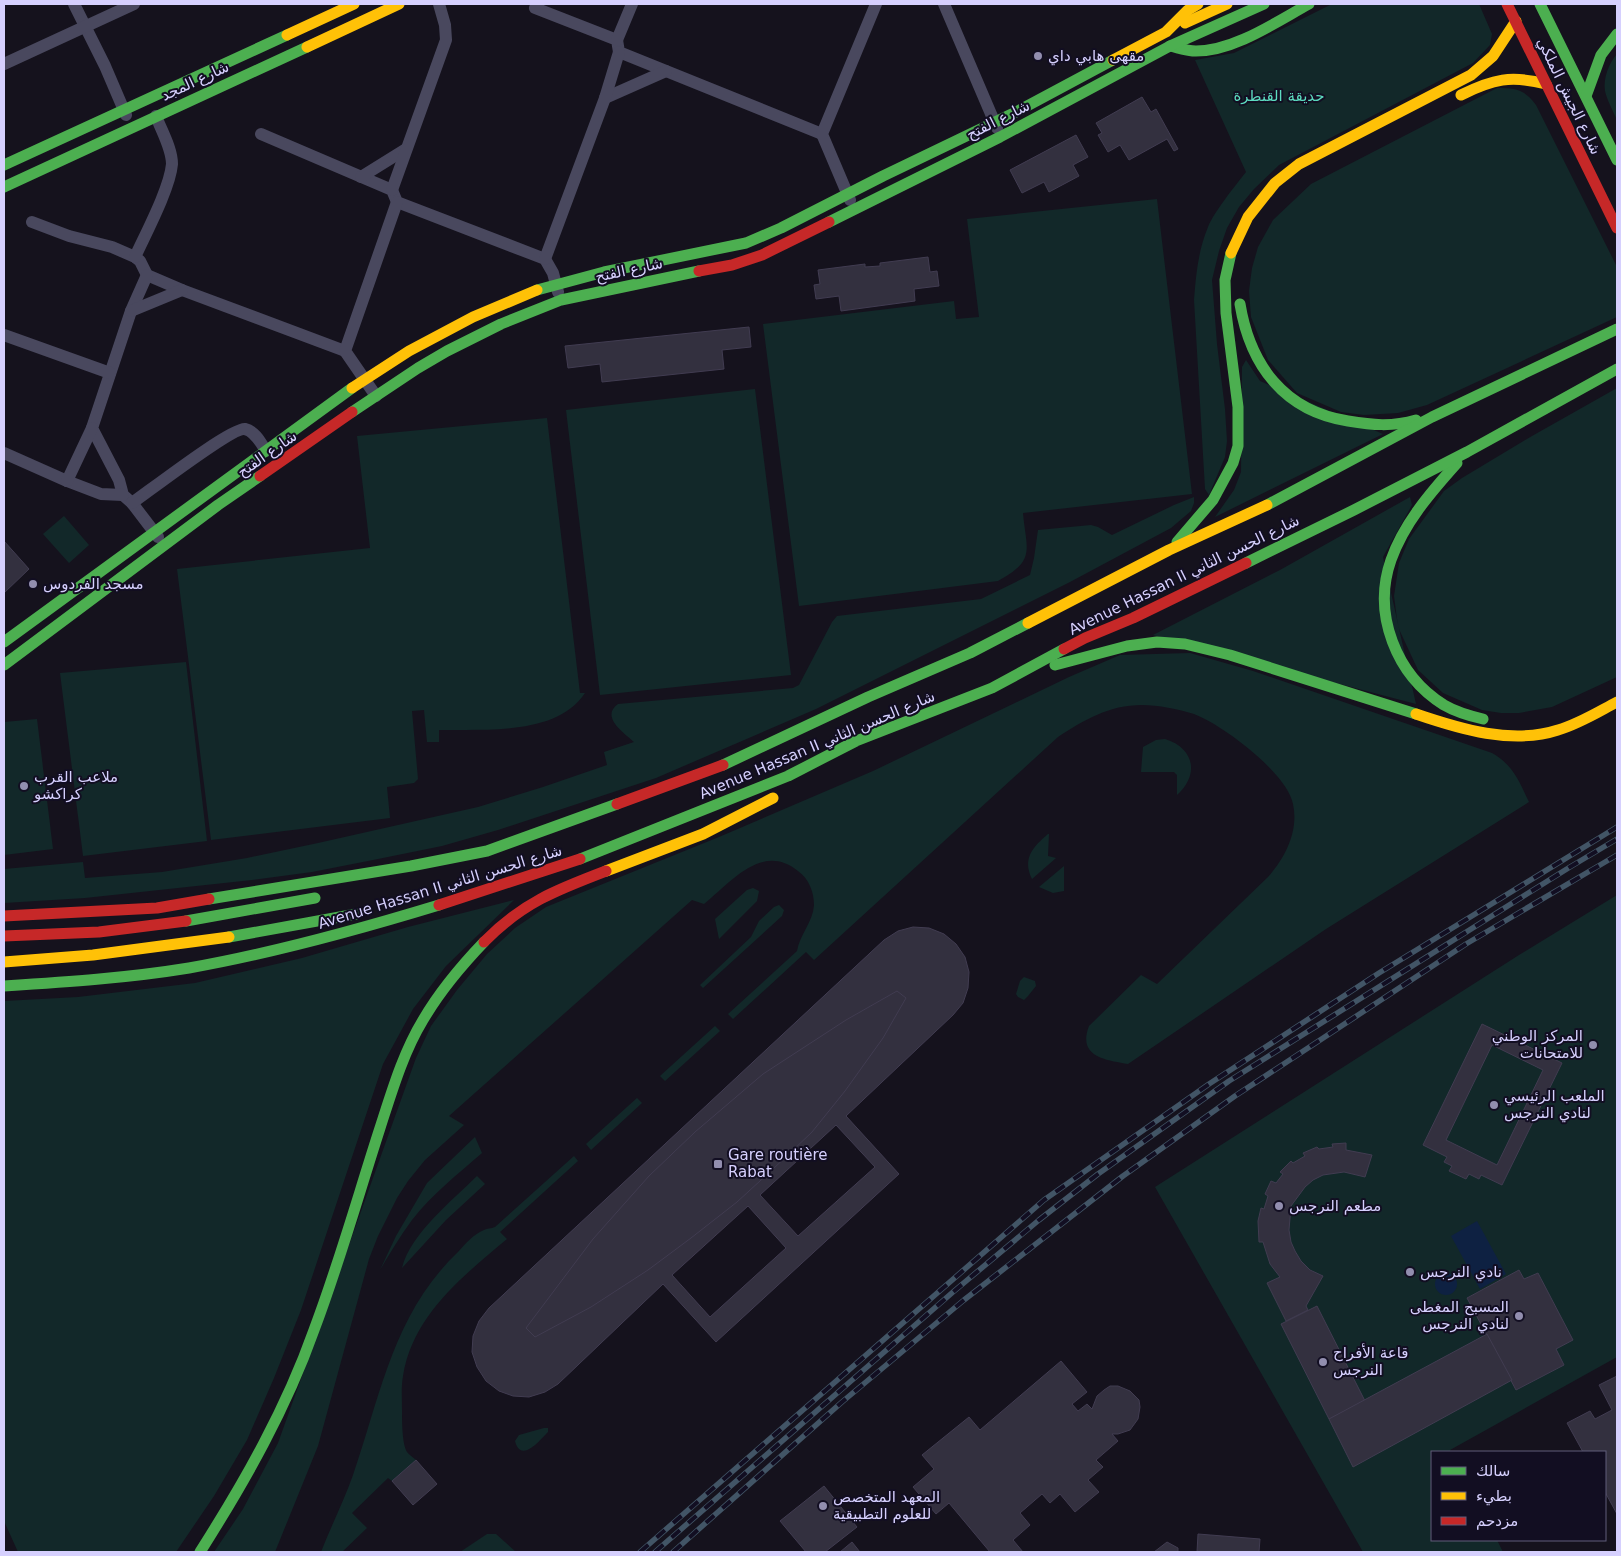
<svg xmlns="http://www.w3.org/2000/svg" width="1621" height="1556" viewBox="0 0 1621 1556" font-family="'DejaVu Sans','Noto Sans Arabic',sans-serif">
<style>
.green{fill:#122829}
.water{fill:#0e2142}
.building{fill:#33303f;stroke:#413c51;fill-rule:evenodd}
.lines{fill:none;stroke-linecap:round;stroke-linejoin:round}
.street{stroke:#49485e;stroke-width:12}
.fast{stroke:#4caf50;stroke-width:11}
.slow{stroke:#ffc107;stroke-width:11}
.jam{stroke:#c62828;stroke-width:11}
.rail-casing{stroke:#425566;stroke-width:5.5}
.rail{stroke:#120e22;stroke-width:4;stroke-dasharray:11;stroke-linecap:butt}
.poi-dot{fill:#928eaf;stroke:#120e22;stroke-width:2}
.labels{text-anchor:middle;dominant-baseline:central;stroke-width:4;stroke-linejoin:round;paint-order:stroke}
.poi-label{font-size:15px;fill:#d6d0fe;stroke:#120e22;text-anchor:start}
.street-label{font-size:15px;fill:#d6d0fe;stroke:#120e22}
.park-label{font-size:15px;fill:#5ddcc0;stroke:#120e22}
</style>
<rect width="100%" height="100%" fill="#15121d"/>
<g class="green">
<path d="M1332,4h147l13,30 -2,11 -17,18 -194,102 -25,24 -15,18 -12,21 -8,23 -7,29 5,64 8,65 2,32 -2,16 -16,38 -4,-6 -11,-189c2,-25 4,-49 14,-73 6,-15 27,-41 38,-55l-51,-112 39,-7z"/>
<path d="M1617,54v66c-4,-9 -10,-20 -12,-29 -2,-13 4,-28 12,-37z"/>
<path d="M1497,88c19,0 27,1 39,17l81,162v50l-190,88 -29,8 -34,2 -23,-3 -44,-19 -29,-33 -17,-43 -2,-26 3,-23 6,-21 15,-27 38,-36z"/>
<path d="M1157,199l35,295 -169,19c3,36 14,47 -25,68l-199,25 -36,-282 191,-23 2,18 23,-2 -12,-98z"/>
<polygon points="1246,360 1260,381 1383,434 1215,517 1234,490 1241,472 1242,367"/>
<polygon points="1617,388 1617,677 1552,707 1519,713 1501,713 1482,710 1443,693 1418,670 1398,627 1394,596 1399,563 1409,539 1444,491 1462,478 1532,436"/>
<polygon points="755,389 791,675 600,695 566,410"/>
<path d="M547,418l33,275h5c-28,43 -101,36 -146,37v12h-12l-3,-32 -12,1 6,68 -4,4 -27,4 3,31 -179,22 -34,-271 193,-21 -13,-112z"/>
<path d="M1194,497v6l-3,8 -20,17 -101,54 -254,127 -160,69 -158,52 -56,16 -69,14 -61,12 -60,8 -167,18 -81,5v-34l79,-7 2,16 77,-6 85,-14 71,-15 160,-36 65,-20 64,-22 -3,-13 30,-10c-10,-9 -34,-25 -16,-38l175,-16 6,-3 33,-63 5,-6 144,-17 49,-24 4,-17 4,-28 53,-5 7,2 14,8 62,-30z"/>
<polygon points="1410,497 1412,505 1383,557 1416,704 1153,635 1280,570"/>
<polygon points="64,516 89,545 69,563 43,534"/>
<path d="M1190,653l63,18 239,82c21,12 27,28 37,49l-203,127 -198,135c-22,-4 -51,-7 -39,-38l52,-51 16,9 111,-107c17,-19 31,-46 25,-73 -6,-31 -70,-79 -99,-90 -16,-5 -36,-9 -52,-9 -33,0 -58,15 -84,32l-244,223 -8,-8 -73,67 -5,-5 69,-63c3,-17 16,-29 17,-46 0,-13 -5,-26 -16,-34 -36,-29 -67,11 -94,33l-12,-4 -243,216 15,9 -39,35 -17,21 -11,17 -19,38 -9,23 -51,187 -43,106h-61l29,-43 35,-66 138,-385 15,-32 26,-36 30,-36 28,-26 31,-21 173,-70 154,-66 196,-94 51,-22z"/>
<polygon points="186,662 207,841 83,856 60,673"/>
<polygon points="37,719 53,849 4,855 4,722"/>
<path d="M1165,739c29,9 35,35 12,56v-20l-3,-3h-33l2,-25 13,-7z"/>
<path d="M1048,834h1l-1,22 8,2 -24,21c-10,-21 1,-32 16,-45z"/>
<polygon points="1064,866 1064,891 1053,893 1039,887"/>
<polygon points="753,888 759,891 757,901 719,939 715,919 747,890"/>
<polygon points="1617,895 1617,1357 1450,1450 1451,1452 1432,1452 1432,1540 1497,1540 1503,1552 1363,1552 1155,1187 1519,955"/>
<polygon points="514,900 446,966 413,1009 383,1064 301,1310 274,1378 247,1440 214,1496 176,1552 18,1552 4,1521 4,1001 78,997 195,983 302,958 408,927"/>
<polygon points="779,905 784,910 782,916 703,988 700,985 751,937 759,921 774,907"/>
<polygon points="1024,977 1035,981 1036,986 1028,996 1024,1000 1018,997 1016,994 1020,981"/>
<polygon points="715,1026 720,1031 665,1081 660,1076"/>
<polygon points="637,1098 642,1103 591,1150 586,1144"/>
<path d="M475,1137l7,16c-24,21 -50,41 -70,67 -12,16 -22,33 -32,50l16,-34 31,-53z"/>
<path d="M574,1156l4,5 -78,71 7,7c-45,38 -94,76 -104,137 -2,11 -1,23 -1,34 0,10 0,34 5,42 2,3 6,5 9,8l-24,21 -4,-3 -36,35 15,15 -25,24h-21c10,-26 23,-51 32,-77 28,-81 40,-161 105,-223 7,-8 16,-18 26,-22 3,-2 7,-1 11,-3z"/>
<path d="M477,1176l8,8 -39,36 -44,48c8,-34 51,-68 75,-92z"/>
<path d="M544,1428h4v4c-8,8 -27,32 -33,9l4,-6z"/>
<polygon points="487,1534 496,1534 516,1552 460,1552"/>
</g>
<g class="water">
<polygon points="1477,1221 1506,1274 1480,1289 1451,1236"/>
<circle cx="1446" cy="1284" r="11"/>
</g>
<g class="building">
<polygon points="1142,97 1151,112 1156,109 1178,149 1174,151 1167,139 1129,160 1120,145 1108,152 1098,135 1102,133 1096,123"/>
<polygon points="1076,135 1088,157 1073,165 1079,176 1049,192 1044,182 1022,193 1010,170"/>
<polygon points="928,257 930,272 937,271 939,286 914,289 915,301 841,311 839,296 816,299 814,285 820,284 818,270 865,264 865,267 880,266 880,263"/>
<polygon points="749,327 751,347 722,350 724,369 602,382 600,364 568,368 565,346"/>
<polygon points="4,541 29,569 4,593"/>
<path d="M913,927l16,1 15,6 12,10 9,13 4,15 -1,16 -5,15 -10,12 -107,101 53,58 -183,168 -53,-58 -105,100 -13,8 -16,5 -16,-1 -14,-5 -13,-10 -9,-14 -5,-15 1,-16 6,-15 10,-13 395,-368 14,-9zM836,1125l39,42 -77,69 -38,-41zM748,1206l38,42 -76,69 -38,-42z"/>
<polygon points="897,991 906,998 883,1038 845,1091 812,1132 772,1170 737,1202 691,1238 648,1270 591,1307 535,1337 526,1328 593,1239 649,1176 695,1132 763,1074 846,1020"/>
<path d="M1482,1024l80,39 -60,122 -21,-10 -2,4 -10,-5 -3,5 -17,-8 3,-5 -8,-4 3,-5 -24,-12zM1492,1045l51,25 -46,95 -51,-25z"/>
<polygon points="1346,1143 1346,1150 1372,1155 1365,1177 1344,1172 1323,1175 1313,1180 1305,1187 1291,1206 1289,1230 1291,1242 1295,1251 1301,1261 1310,1270 1323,1276 1306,1306 1308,1310 1286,1321 1267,1283 1280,1277 1270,1264 1263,1242 1259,1242 1258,1221 1261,1208 1264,1209 1268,1196 1265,1194 1271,1181 1276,1183 1283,1174 1280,1172 1291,1161 1293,1163 1305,1156 1303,1153 1317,1147 1319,1149 1333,1147 1332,1144"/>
<polygon points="1519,1270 1524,1279 1538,1273 1573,1340 1556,1349 1564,1365 1516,1390 1467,1298"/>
<polygon points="1317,1306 1365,1401 1329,1419 1281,1324"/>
<polygon points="1487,1334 1512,1380 1353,1467 1329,1419"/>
<polygon points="1061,1361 1087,1392 1072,1404 1078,1411 1087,1404 1092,1409 1097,1396 1104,1390 1110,1386 1118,1386 1130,1391 1139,1400 1140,1407 1138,1419 1130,1430 1118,1434 1112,1434 1118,1441 1096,1460 1103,1467 1088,1480 1099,1492 1075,1512 1060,1494 1050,1503 1042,1494 1020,1513 1030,1525 1013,1540 1023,1552 990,1552 949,1503 936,1514 913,1487 934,1469 922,1455 969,1417 980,1430"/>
<polygon points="1617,1376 1617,1514 1605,1492 1605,1452 1583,1452 1567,1423 1590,1411 1595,1419 1612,1410 1599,1385"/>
<polygon points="416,1460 437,1484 413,1505 392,1481"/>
<polygon points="824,1486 857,1527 825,1552 806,1552 780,1521"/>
<polygon points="1198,1534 1260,1539 1259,1552 1197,1552"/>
<polygon points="852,1542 860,1552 840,1552"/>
<polygon points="1167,1542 1178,1548 1178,1552 1154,1552"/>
</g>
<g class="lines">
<g class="street">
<polyline points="74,4 105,66 126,115"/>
<polyline points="944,4 997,128"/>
<polyline points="535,8 617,40 619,52 822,134"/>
<polyline points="617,40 632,4"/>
<polyline points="4,64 134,4"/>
<polyline points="605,98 666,71"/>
<polyline points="261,134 392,190 397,202 545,259 553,273 558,292"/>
<polyline points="361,177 406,149"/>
<polyline points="392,190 446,40 445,25 439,4"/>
<polyline points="850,200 822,134 876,4"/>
<polyline points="32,222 69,236 112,247 135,257 140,261 147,275 182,290 345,351"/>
<path d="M135,257c11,-24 35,-69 37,-93 0,-16 -11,-34 -16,-48"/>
<polyline points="545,259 605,98 619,52"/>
<polyline points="147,275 131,311 92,428 119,480 123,495 132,503 158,537"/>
<polyline points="131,311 182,290"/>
<polyline points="4,335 110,373"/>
<polyline points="376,396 345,351 397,202"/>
<polyline points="4,453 67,481 101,494 123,495"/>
<polyline points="67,481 92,428"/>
<path d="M132,503c16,-11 100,-76 113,-74 10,2 16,14 21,22"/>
</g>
<g class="fast">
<polyline points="1540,4 1617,160"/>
<path d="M1170,46c9,2 17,5 26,5 38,0 80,-29 113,-47"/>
<polyline points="1586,96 1601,55 1617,34"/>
<polyline points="4,165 287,35"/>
<polyline points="4,187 307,47"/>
<polyline points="829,222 1000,137 1170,46 1264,4"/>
<polyline points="537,290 604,272 746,243 781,228 883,176 1016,112 1113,60"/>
<path d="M1240,304c10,61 44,107 108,117 24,4 44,6 68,-1"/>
<polyline points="352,412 418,368 447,351 501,324 561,300 699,271"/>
<path d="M1457,463c-26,29 -53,60 -66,97 -19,54 5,115 53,145 12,7 26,11 39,14"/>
<polyline points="1267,505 1432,417 1617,329"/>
<polyline points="1177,542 1213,500 1233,463 1238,446 1238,407 1226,313 1225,280 1231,253"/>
<polyline points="1246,563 1354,510 1467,452 1617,369"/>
<polyline points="4,642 352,388"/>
<polyline points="4,665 218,505 260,476"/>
<polyline points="1055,665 1127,646 1157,642 1185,644 1230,655 1416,714"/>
<polyline points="723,765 868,697 970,653 1028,623"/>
<polyline points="580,859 788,776 856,741 992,688 1064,649"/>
<polyline points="209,899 411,866 487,851 617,804"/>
<polyline points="186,921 315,898"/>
<polyline points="229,937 356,914"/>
<path d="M4,986c62,-4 124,-8 185,-18 85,-15 168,-38 250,-63"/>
<path d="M200,1552c45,-71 86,-143 114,-222 25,-66 44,-134 66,-202 12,-37 23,-75 43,-108 17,-29 38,-54 61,-78"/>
</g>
<g class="slow">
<polyline points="1185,23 1227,4"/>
<polyline points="287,35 354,4"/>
<polyline points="307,47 399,4"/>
<polyline points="1113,60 1166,32 1188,10 1198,4"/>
<path d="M1461,95c32,-16 50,-20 85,-11"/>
<polyline points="1231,253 1248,217 1275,183 1299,164 1471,75 1493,56 1516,21"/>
<polyline points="352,388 409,351 473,317 537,290"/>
<polyline points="1028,623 1169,550 1267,505"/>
<path d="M1416,714c44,15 96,31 142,16 21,-6 40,-18 59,-28"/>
<polyline points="606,871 703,834 773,798"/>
<polyline points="4,962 93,955 229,937"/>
</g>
<g class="jam">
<polyline points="1507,4 1617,228"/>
<polyline points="699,271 732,265 762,255 829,222"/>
<polyline points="260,476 352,412"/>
<polyline points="1064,649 1085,638 1133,618 1246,563"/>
<polyline points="617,804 723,765"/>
<polyline points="439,905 580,859"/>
<polyline points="4,916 157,908 209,899"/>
<polyline points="4,936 99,932 186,921"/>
<path d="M484,942c38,-39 72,-52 122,-71"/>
</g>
<defs>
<g id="rail">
<polyline points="640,1552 1044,1200 1209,1084 1379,973 1617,827"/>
<polyline points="655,1552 953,1292 1039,1220 1098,1174 1229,1081 1570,867 1617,839"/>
<polyline points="673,1552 842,1402 964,1300 1123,1176 1235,1096 1466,944 1617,855"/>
</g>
</defs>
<use href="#rail" class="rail-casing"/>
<use href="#rail" class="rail"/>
</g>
<g class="poi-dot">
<circle cx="1038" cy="56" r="5"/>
<circle cx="33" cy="584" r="5"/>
<circle cx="24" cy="786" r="5"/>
<circle cx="1593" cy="1045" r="5"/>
<circle cx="1494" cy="1105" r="5"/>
<rect x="713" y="1159" width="10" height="10" rx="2.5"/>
<circle cx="1279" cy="1206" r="5"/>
<circle cx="1410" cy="1272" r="5"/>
<circle cx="1519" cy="1316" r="5"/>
<circle cx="1323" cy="1362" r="5"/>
<circle cx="823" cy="1506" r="5"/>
</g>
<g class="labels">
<g class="poi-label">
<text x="1048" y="56">مقهى هابي داي</text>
<text x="43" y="584">مسجد الفردوس</text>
<text x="34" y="777">ملاعب القرب<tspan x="34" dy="17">كراكشو</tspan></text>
<text x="1583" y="1036" text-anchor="end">المركز الوطني<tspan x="1583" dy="17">للامتحانات</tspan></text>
<text x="1504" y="1096">الملعب الرئيسي<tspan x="1504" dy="17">لنادي النرجس</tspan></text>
<text x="728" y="1155">Gare routière<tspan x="728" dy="17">Rabat</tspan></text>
<text x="1289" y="1206">مطعم النرجس</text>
<text x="1420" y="1272">نادي النرجس</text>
<text x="1509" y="1307" text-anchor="end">المسبح المغطى<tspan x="1509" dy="17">لنادي النرجس</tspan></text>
<text x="1333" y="1353">قاعة الأفراح<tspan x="1333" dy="17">النرجس</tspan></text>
<text x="833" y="1497">المعهد المتخصص<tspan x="833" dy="17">للعلوم التطبيقية</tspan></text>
</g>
<g class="street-label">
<text transform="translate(195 81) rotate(-25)">شارع المجد</text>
<text transform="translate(1569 96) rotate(64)">شارع الجيش الملكي</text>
<text transform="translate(998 120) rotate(-27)">شارع الفتح</text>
<text transform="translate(629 270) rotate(-12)">شارع الفتح</text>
<text transform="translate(267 454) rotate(-35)">شارع الفتح</text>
<text transform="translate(1184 575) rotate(-26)">Avenue Hassan II شارع الحسن الثاني</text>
<text transform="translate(817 745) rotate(-23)">Avenue Hassan II شارع الحسن الثاني</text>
<text transform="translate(440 887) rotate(-17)">Avenue Hassan II شارع الحسن الثاني</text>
</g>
<g class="park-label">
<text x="1279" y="96">حديقة القنطرة</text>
</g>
</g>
<rect width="1621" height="1556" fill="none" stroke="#d6d0fe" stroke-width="10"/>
<rect x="1431" y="1451" width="175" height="90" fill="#120e22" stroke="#605c7a"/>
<rect x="1441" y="1467" width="25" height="8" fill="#4caf50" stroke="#605c7a"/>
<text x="1476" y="1476" font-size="15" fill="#d6d0fe">سالك</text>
<rect x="1441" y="1492" width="25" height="8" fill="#ffc107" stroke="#605c7a"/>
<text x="1476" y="1501" font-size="15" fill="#d6d0fe">بطيء</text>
<rect x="1441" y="1517" width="25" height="8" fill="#c62828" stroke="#605c7a"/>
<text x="1476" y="1526" font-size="15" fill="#d6d0fe">مزدحم</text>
</svg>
